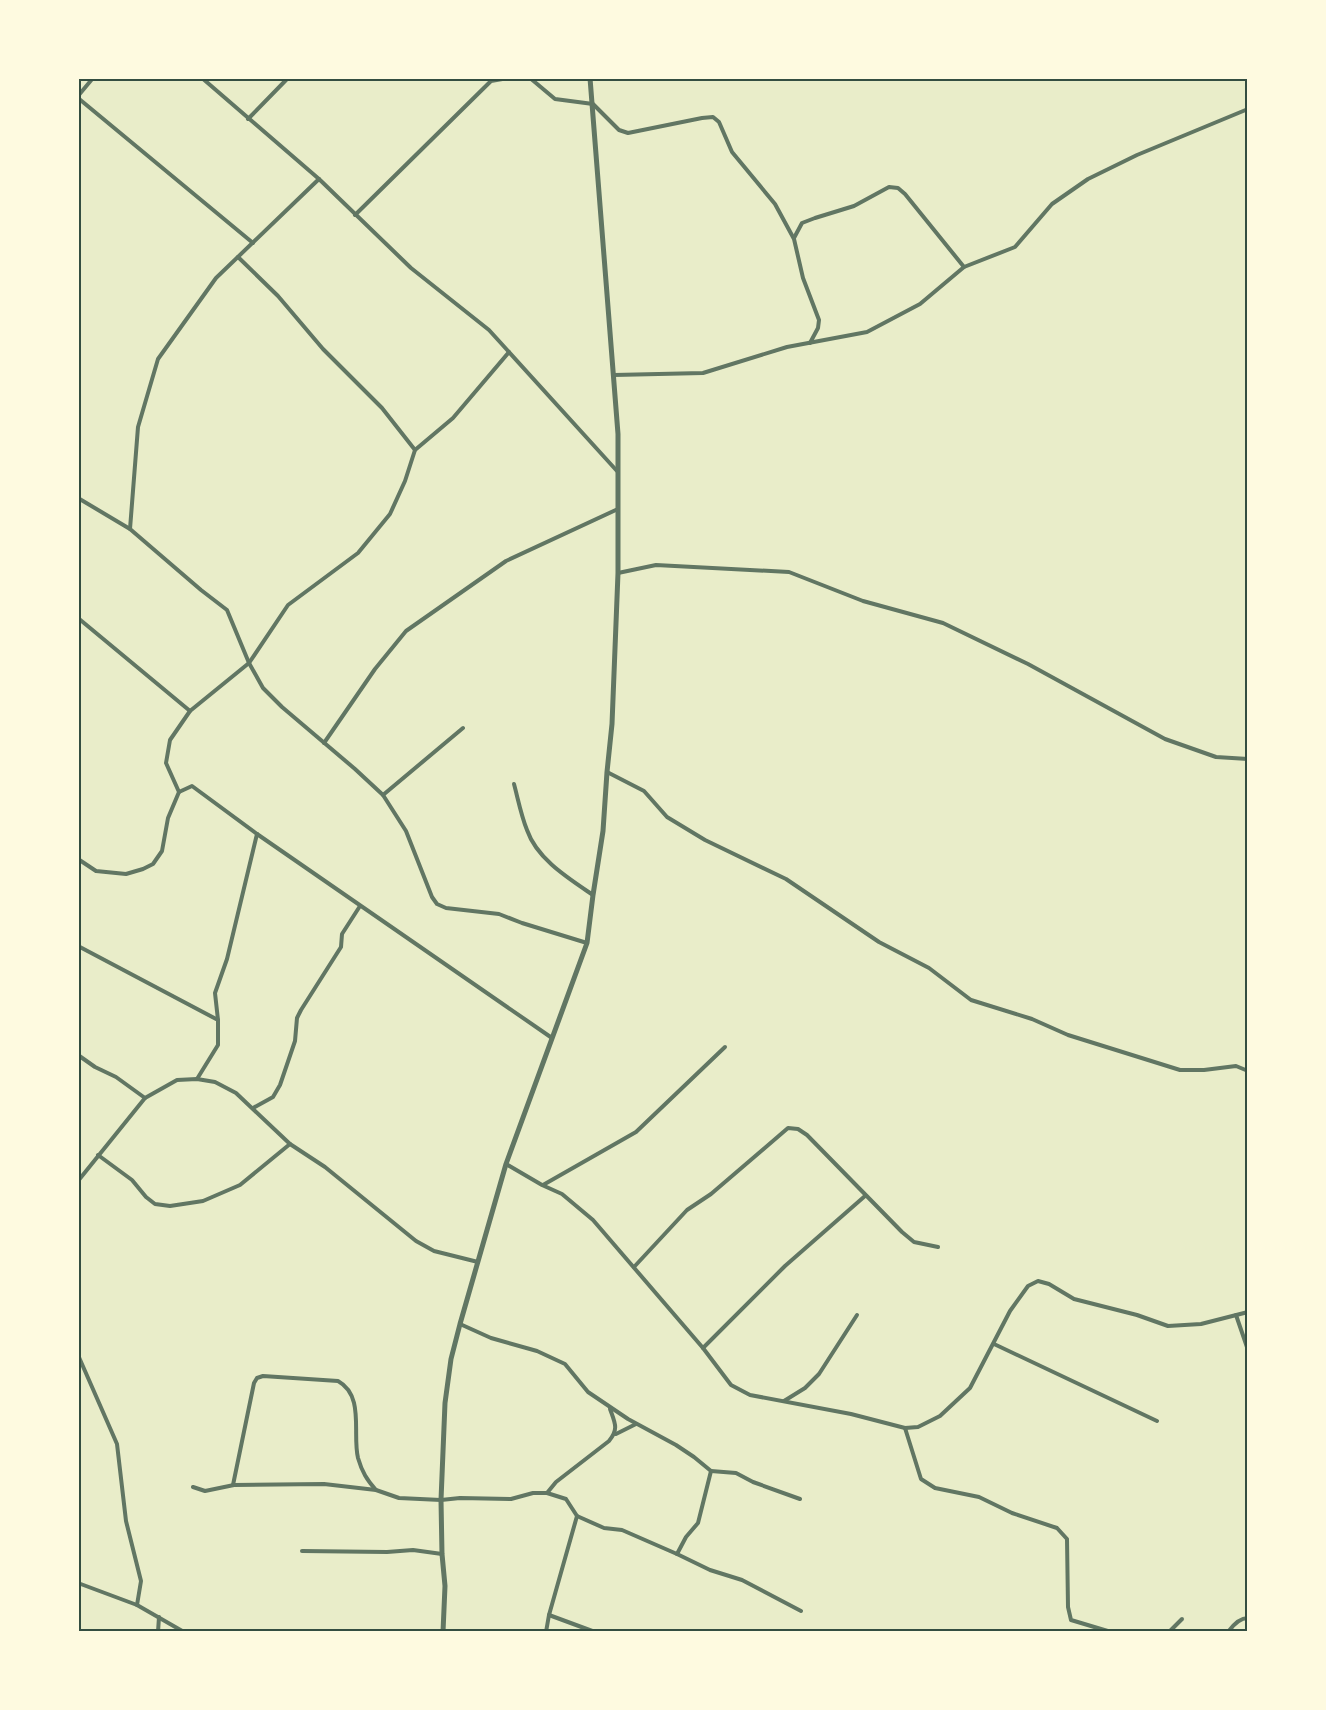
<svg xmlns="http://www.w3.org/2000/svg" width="1326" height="1710" viewBox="0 0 1326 1710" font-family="Quicksand,sans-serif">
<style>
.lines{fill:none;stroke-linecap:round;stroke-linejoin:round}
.minor{stroke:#617663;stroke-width:4}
.tertiary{stroke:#617663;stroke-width:5}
.neatline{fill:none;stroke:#344e41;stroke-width:2}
</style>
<rect width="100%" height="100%" fill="#e9edc9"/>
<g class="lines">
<g class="minor">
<polyline points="202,78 319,179 411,268 489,330 617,471"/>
<polyline points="530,78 555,99 593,104 619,130 628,133 702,118 713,117 719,122 732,152 775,204 794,239 803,278 819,320 818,328 810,343"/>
<polyline points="78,96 93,78"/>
<polyline points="78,98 253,243"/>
<polyline points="248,119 288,78"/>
<polyline points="355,215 491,81 508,78"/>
<polyline points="794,238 802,223 815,218 854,206 889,187 898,188 905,194 964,267"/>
<polyline points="238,257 278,296 323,349 382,408 415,450"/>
<polyline points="614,375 703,373 787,347 867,332 920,304 964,267 1015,247 1052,204 1088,179 1137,155 1248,109"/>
<polyline points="78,498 130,529 201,590 227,610 249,663 263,688 282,707 355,769 383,795 406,831 432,897 437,904 446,908 499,914 522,923 587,943"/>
<polyline points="130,529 138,427 158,359 216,278 319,179"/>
<polyline points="618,573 656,565 789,572 863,601 943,623 1028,664 1165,739 1216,757 1248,759"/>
<polyline points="78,618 190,711"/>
<polyline points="324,743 375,669 406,631 506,561 618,509"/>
<polyline points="607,772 644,791 667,817 705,840 786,879 879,942 929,968 971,1000 1032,1019 1068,1035 1180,1070 1204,1070 1236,1066 1248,1071"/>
<path d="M514,784c4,15 7,31 13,46 10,29 41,48 66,65"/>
<polyline points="179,792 166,763 170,740 190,711 249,663 288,605 358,553 390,514 405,481 415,450 453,418 509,352"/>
<polyline points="383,795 463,728"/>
<polyline points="78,859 96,871 126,874 143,869 153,864 162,851 168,818 179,792 192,786 257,834 552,1038"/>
<polyline points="78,946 218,1020"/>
<polyline points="78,1055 95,1067 116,1077 145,1098"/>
<polyline points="197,1079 218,1045 218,1020 215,993 227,959 257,834"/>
<polyline points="253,1108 273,1097 280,1085 295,1041 297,1018 301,1010 341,947 342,934 360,906"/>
<polyline points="98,1155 132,1180 146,1197 155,1204 170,1206 203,1201 240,1185 290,1144"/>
<polyline points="506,1164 542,1185 562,1194 593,1220 703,1348 731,1385 750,1395 851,1414 905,1428 918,1427 940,1416 970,1388 1010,1311 1028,1286 1038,1281 1049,1284 1074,1299 1137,1315 1168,1326 1201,1324 1248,1312"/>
<polyline points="78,1181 145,1098 177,1080 197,1079 215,1082 236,1093 290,1144 325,1167 416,1241 434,1251 478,1262"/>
<polyline points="543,1185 636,1132 725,1047"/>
<polyline points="634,1267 687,1210 711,1194 788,1128 798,1129 807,1135 902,1232 914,1242 938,1247"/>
<polyline points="1236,1315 1248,1350"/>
<polyline points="460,1324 491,1338 537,1351 565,1364 588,1392 628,1419 676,1445 694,1457 711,1471 698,1523 686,1537 677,1554 710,1570 742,1580 801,1611"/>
<polyline points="994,1344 1157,1421"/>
<polyline points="703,1348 785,1266 865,1196"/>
<polyline points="78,1355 117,1444 126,1521 141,1581 137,1605"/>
<polyline points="784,1401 805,1388 819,1374 857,1315"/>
<polyline points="905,1428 921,1479 935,1488 979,1497 1012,1513 1057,1528 1067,1539 1068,1607 1071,1620 1111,1632"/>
<polyline points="616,1434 636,1424"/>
<polyline points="711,1471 736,1473 753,1482 800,1499"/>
<path d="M233,1485l21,-102 3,-5 6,-2 75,5c27,15 14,53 20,77 4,14 9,22 18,32"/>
<polyline points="193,1487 205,1491 234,1485 324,1484 376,1490 399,1498 441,1500 460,1498 511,1499 533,1493 547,1493 566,1499 577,1516 604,1528 622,1530 677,1554"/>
<path d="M547,1493l9,-11 53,-41c10,-12 6,-18 1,-32"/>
<polyline points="302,1551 387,1552 413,1550 442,1554"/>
<polyline points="78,1583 137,1605 184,1632"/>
<polyline points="549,1615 595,1632"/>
<polyline points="158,1632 159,1617"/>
<polyline points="546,1632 549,1615 577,1516"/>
<polyline points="1169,1632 1182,1619"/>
<path d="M1228,1632c5,-7 11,-14 20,-14"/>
</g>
<polyline class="tertiary" points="443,1632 445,1586 442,1554 441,1500 445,1403 451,1359 460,1324 506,1164 587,943 593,895 603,831 607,772 612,724 618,573 618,434 590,78"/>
</g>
<rect width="1326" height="1710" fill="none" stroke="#fefae0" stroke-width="159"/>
<rect x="80" y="80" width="1166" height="1550" class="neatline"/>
</svg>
